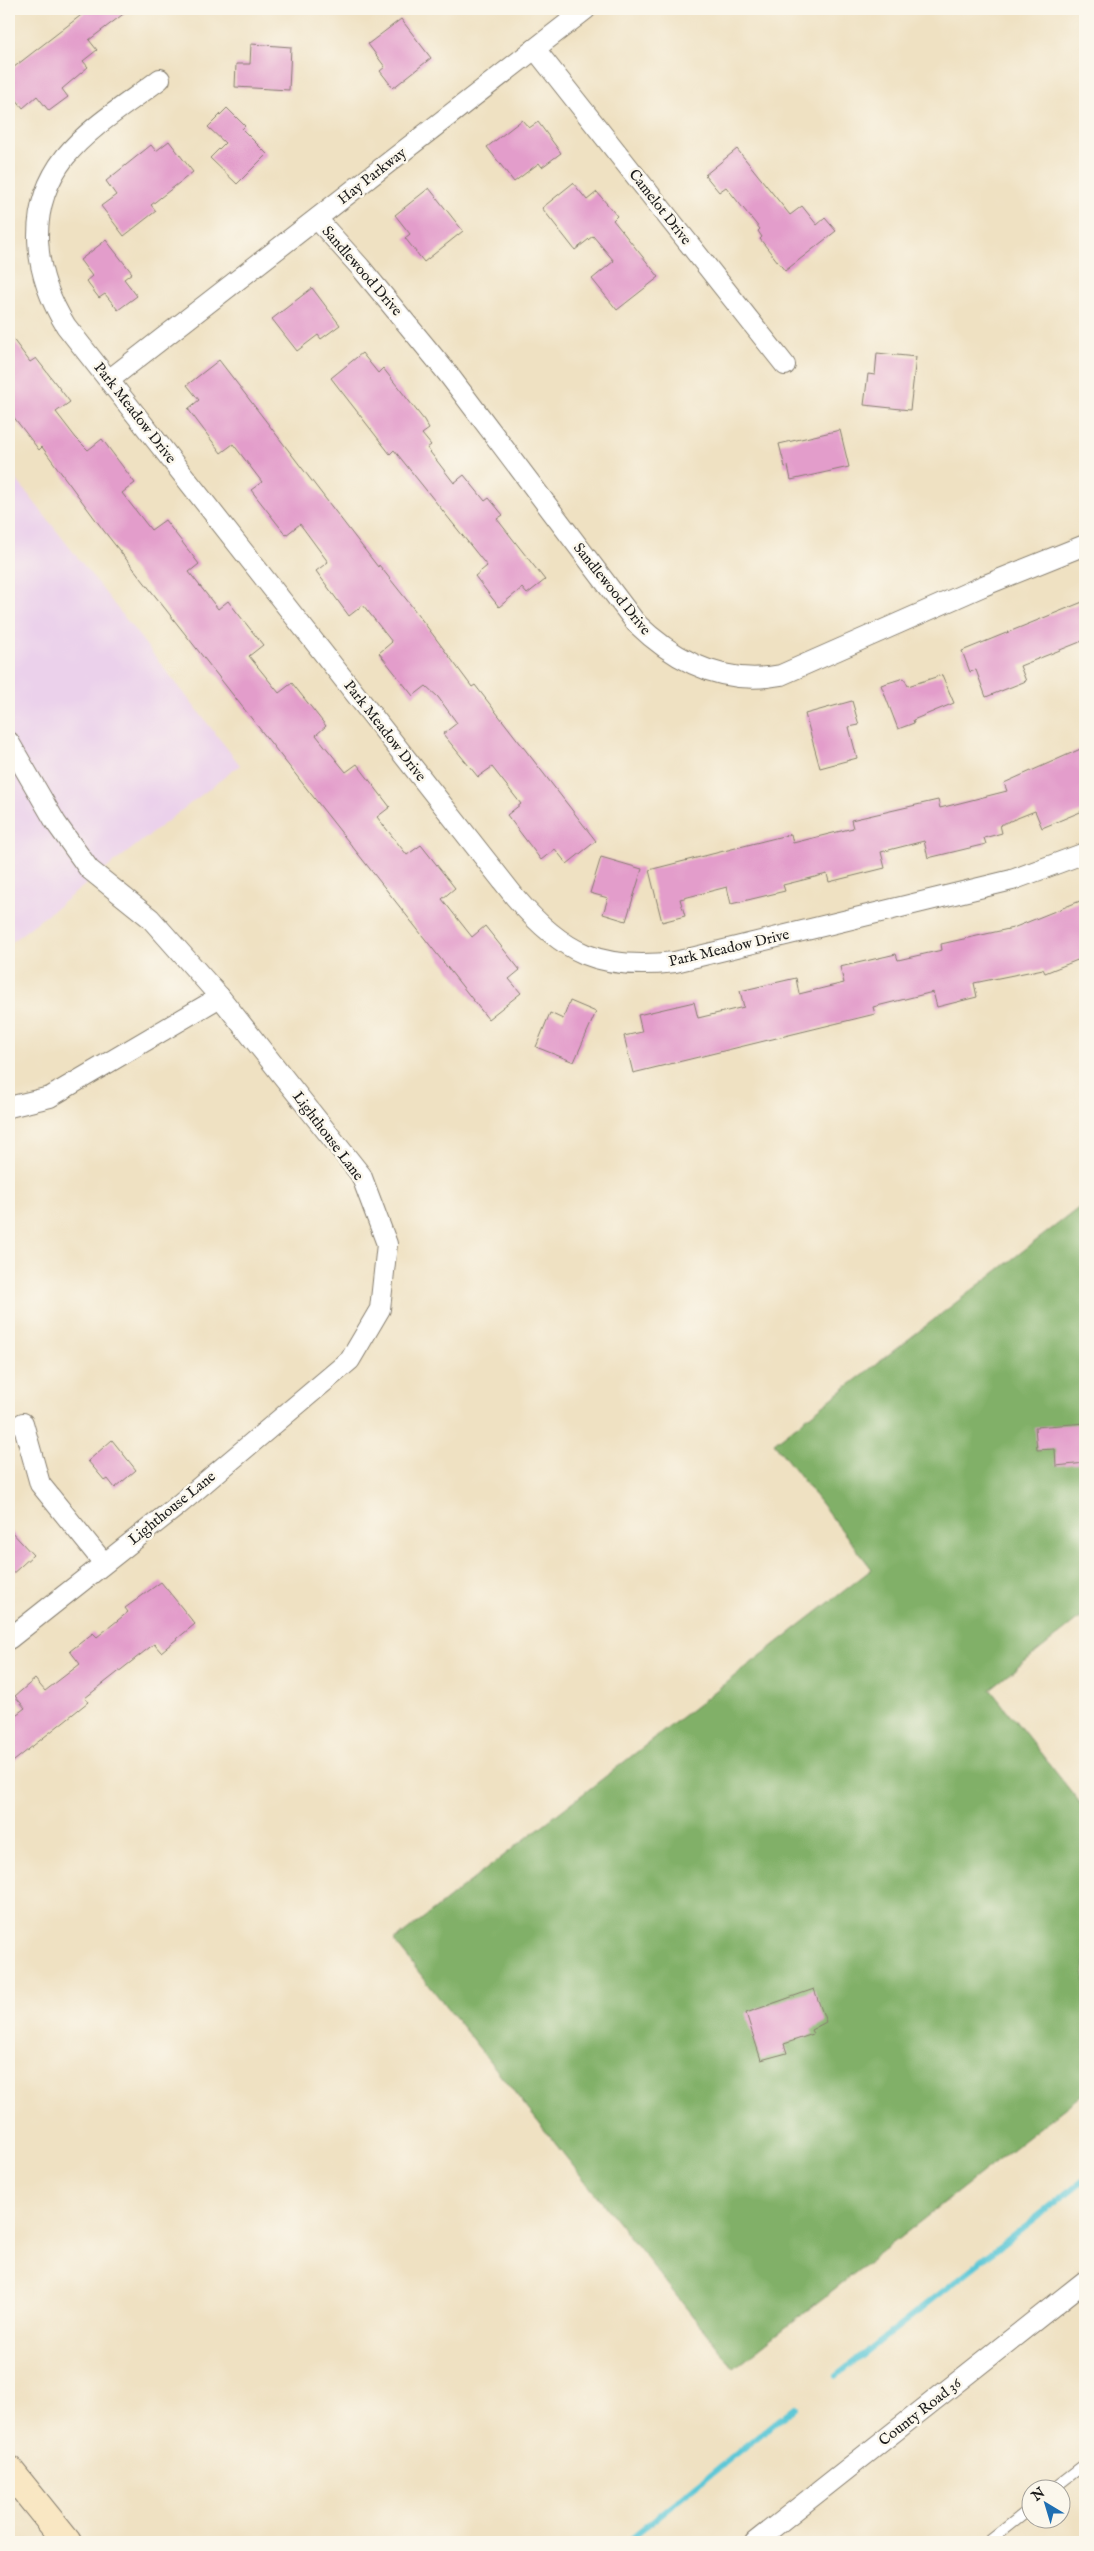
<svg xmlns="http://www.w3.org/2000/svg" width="1094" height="2551" viewBox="0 0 1094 2551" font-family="'IM FELL English',serif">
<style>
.built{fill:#ebd1eb}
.forest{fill:#81b068;stroke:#4e6642}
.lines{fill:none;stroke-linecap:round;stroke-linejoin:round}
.stream{stroke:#5dc8d7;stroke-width:6}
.building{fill:#e39dcb}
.lane-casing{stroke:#867e6f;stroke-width:12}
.street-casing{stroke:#867e6f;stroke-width:22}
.secondary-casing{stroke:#867e6f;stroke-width:30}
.lane{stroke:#fff;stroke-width:10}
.street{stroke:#fff;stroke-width:20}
.secondary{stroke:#f9e7c3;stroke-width:28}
.labels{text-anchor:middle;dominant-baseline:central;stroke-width:5;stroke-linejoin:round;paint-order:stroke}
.street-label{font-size:15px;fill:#1c1c1c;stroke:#fbf7ec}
</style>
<rect width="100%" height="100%" fill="#fbf7ec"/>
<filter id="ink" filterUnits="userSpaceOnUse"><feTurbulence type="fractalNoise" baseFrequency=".02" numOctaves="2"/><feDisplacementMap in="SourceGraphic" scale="10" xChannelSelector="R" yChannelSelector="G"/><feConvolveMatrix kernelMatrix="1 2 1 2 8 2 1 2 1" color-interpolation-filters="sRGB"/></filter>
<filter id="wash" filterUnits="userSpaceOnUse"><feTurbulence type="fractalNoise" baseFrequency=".0096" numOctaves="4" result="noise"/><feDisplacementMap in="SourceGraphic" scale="20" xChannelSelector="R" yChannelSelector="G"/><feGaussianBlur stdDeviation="1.12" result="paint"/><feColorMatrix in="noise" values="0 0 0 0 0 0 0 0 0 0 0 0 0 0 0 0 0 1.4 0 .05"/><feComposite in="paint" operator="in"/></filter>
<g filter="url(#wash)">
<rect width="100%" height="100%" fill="#efe1c2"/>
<polygon class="built" points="9,470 240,765 9,944"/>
<polygon class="forest" points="1085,1203 1085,1614 990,1689 1085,1809 1085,2092 734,2368 394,1941 872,1569 774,1443"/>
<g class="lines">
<g class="stream">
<polyline points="836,2376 1085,2179"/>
<polyline points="626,2542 795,2407"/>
</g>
</g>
<g id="blocks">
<g class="building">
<polygon points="89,9 130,9 89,40 97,50 83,61 88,67 62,89 68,97 49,111 37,96 23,108 9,90 9,71"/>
<polygon points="401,19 431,58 393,88 380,71 385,67 368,44"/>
<polygon points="251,44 291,47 289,90 235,87 236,64 250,64"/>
<polygon points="227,108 245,126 242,129 267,154 237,184 210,158 225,143 208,127"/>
<polygon points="522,120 529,128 538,122 561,153 542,167 539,163 514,182 487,147"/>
<polygon points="169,141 193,172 151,205 156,211 124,236 101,206 116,195 106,181 151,145 156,151"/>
<polygon points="737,149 790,215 802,206 817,225 825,218 836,231 785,271 760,239 762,237 758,231 760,229 726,187 719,192 705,175"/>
<polygon points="573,183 587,200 597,192 617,216 613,220 659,277 617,310 592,279 614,261 593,236 575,250 542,208"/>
<polygon points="429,188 463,231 424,262 405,238 410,234 395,215"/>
<polygon points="106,240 132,273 124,279 137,296 118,310 105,294 99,298 86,281 92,276 80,260"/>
<polygon points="312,288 340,325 321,339 318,335 297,351 272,319"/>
<polygon points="9,334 30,362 36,358 70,402 56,412 76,438 88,450 102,439 135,483 122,493 151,530 165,520 199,564 189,572 218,609 228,601 263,645 249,656 279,693 292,683 326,726 316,735 328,750 346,772 357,764 390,807 377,817 407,855 421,845 455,888 442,899 472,937 485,926 520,970 509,979 521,993 488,1019 104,531 42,447 39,450 9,411"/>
<polygon points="362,353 378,373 383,368 424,420 429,429 422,434 431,445 427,448 454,483 464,475 485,501 489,498 503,515 497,519 545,580 527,594 522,588 499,607 475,576 487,566 394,450 390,454 331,378"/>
<polygon points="877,353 916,357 910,410 864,405 868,374 875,375"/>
<polygon points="219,360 378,567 379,565 410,604 472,687 475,685 596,841 567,864 555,849 541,860 507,815 521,804 492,767 478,777 443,734 457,723 438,697 426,686 413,696 379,653 392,642 363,605 349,616 316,571 328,562 300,524 286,535 251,490 262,482 233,444 221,453 188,409 199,400 187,385"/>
<polygon points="840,430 849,467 791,480 788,466 785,467 779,444"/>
<polygon points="1085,601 1085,640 1020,666 1026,681 986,697 976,670 970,672 962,651"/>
<polygon points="942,675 954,703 913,720 914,723 898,729 881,685 904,678 908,686"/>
<polygon points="852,701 859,725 849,727 857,758 820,768 805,714"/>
<polygon points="1085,747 1085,810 1042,828 1035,811 1000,825 1002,833 984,838 986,844 928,858 924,841 881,852 885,868 829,882 827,874 783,885 785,891 731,904 727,887 680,899 685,916 662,922 649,870 791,834 793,843 853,828 851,820 938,800 940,808 1007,791 1004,783"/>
<polygon points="601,857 642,869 626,921 603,914 608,898 590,893"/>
<polygon points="1085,899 1085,957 1045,973 1043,969 974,983 977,997 937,1007 933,992 873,1007 875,1014 633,1073 624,1036 642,1032 638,1015 694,1002 698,1018 744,1007 740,991 796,978 799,994 844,983 840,967 896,954 898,960 942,950 941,944 1013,928"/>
<polygon points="570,1001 596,1012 574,1062 536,1047 550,1013 563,1019"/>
<polygon points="1085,1423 1085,1463 1056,1466 1055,1449 1037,1450 1035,1427"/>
<polygon points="112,1440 136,1470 115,1488 108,1479 105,1481 88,1461"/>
<polygon points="9,1529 33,1555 9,1577"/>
<polygon points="161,1582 195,1624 161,1652 154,1644 85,1698 88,1702 9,1765 9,1720 25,1708 15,1696 35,1679 45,1691 80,1664 70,1651 93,1633 97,1637 128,1612 125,1608"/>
<polygon points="814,1989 826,2022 811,2030 813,2034 784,2044 787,2053 761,2060 746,2013"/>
</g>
</g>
</g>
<g filter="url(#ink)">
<use href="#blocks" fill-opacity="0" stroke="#867e6f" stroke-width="1"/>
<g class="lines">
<defs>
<g id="lane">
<polyline points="1054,2488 1085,2464"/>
<polyline points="988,2542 1032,2507"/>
</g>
<g id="street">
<polyline points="535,49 785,365"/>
<path d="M160,79c-31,24 -70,47 -95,78 -40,52 -32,116 1,169l449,571c48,57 86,74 160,65l337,-82 73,-27"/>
<path d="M317,219l43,48 88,107 188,249c40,39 88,63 145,52l202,-89 102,-41"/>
<polyline points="109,380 586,9"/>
<polyline points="9,742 56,823 89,869 150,918 220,997 361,1175 387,1244 380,1309 350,1360 176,1507 9,1639"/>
<polyline points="9,1107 50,1097 220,997"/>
<polyline points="23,1423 40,1484 103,1562"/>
<polyline points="755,2542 1085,2281"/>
</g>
<polyline id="secondary" points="9,2470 67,2542"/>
</defs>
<use href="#lane" class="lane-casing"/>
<use href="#street" class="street-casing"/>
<use href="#secondary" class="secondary-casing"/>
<use href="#lane" class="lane"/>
<use href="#street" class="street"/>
<use href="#secondary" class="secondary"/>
</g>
</g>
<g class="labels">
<g class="street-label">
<text transform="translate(372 176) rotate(-38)">Hay Parkway</text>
<text transform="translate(660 207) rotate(52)">Camelot Drive</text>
<text transform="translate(362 271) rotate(49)">Sandlewood Drive</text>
<text transform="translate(135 413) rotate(52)">Park Meadow Drive</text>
<text transform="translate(612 589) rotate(51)">Sandlewood Drive</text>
<text transform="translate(385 731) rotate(52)">Park Meadow Drive</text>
<text transform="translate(729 948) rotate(-13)">Park Meadow Drive</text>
<text transform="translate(328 1136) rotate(53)">Lighthouse Lane</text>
<text transform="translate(172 1508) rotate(-39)">Lighthouse Lane</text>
<text transform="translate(920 2412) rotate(-38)">County Road 36</text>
</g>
</g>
<rect width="1094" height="2551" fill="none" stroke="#fbf7ec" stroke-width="30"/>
<g transform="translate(1046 2504) rotate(322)"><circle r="24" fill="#fbf7ec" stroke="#a29f99"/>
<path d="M0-4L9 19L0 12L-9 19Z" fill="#1f6fb2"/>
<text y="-8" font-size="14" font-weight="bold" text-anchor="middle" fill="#1c1c1c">N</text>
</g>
</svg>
